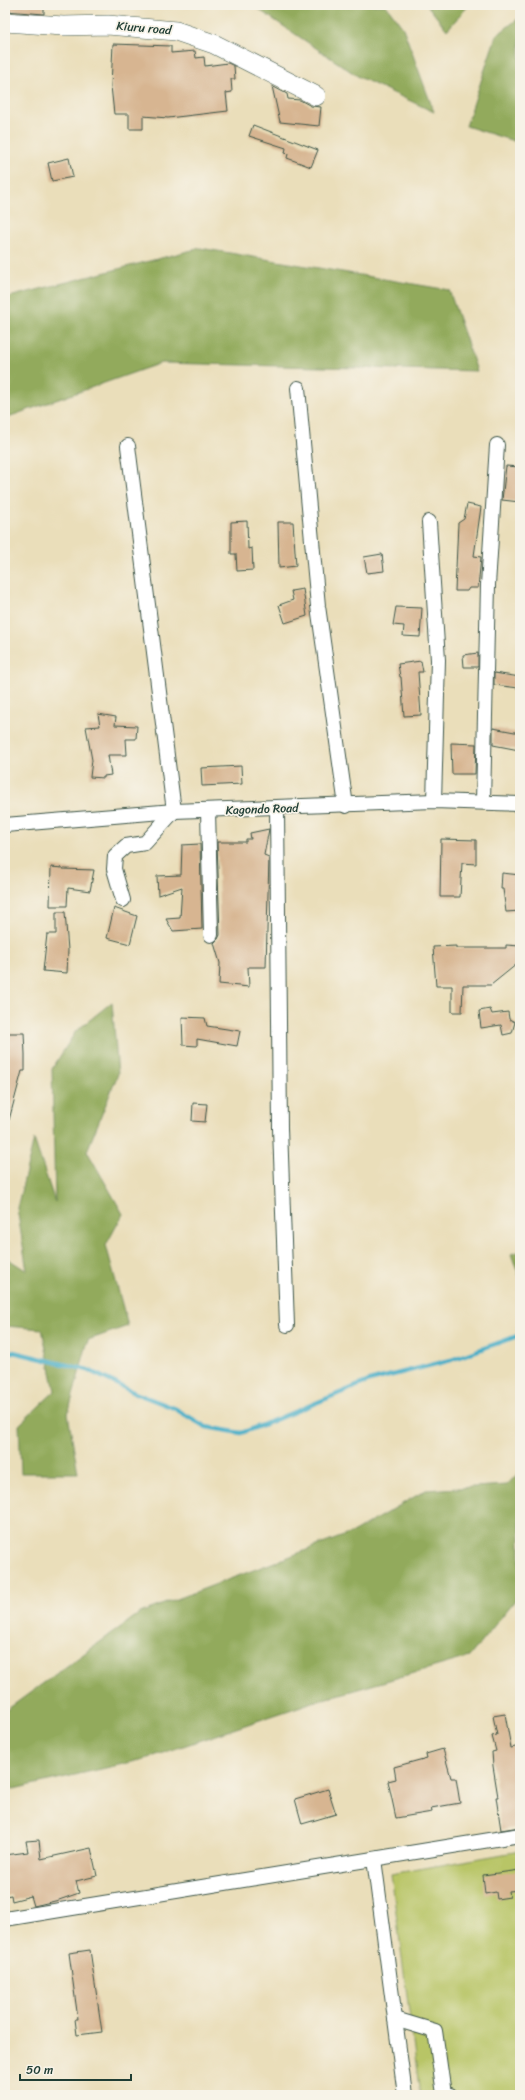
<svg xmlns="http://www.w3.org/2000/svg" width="525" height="2100" viewBox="0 0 525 2100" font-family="Sriracha,sans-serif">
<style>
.green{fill:#b8c566;stroke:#6c814d}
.forest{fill:#92aa5b;stroke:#587448}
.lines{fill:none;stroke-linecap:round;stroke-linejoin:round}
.stream{stroke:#49afc8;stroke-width:4.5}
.building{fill:#d7b591}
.street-casing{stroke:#3d5548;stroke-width:16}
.secondary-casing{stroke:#3d5548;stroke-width:20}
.street{stroke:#fff;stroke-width:14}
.secondary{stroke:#fff;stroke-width:19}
.labels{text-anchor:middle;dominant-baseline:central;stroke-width:3.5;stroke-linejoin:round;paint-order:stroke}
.street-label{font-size:12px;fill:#1f3d34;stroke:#f7f3e8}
</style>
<rect width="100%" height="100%" fill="#f7f3e8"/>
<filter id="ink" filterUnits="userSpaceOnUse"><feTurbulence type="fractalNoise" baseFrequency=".025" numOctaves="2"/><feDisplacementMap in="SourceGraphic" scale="8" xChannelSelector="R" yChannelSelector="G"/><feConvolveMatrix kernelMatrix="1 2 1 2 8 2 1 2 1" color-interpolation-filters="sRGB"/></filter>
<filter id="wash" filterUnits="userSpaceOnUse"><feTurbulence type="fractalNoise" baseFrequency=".012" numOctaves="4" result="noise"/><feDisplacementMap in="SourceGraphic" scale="16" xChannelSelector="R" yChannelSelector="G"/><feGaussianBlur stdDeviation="0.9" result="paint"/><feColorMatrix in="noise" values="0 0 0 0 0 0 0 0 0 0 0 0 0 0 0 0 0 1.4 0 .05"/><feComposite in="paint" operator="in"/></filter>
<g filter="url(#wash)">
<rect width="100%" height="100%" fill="#eadeba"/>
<polygon class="green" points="520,1851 520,2095 420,2095 391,1874"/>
<g class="forest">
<polygon points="252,5 386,5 403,28 434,112 359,77"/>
<polygon points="427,5 469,5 447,30"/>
<polygon points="520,17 520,143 466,126 496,36"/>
<polygon points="200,248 449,290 477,371 161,363 5,418 5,298"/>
<polygon points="112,1002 118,1074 87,1151 123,1214 106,1245 128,1326 88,1340 68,1414 78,1473 21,1473 19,1425 55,1391 42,1329 5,1326 5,1257 27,1271 17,1208 34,1139 55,1202 52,1069 76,1031"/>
<polygon points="520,1251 520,1278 511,1254"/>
<polygon points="520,1471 520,1587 516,1599 469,1657 313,1702 145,1759 5,1791 5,1711 140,1613 354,1532 426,1490 507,1485"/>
</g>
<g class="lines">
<polyline class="stream" points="5,1350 88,1370 135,1393 174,1408 206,1427 241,1433 260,1426 369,1381 451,1360 520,1335"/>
</g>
<g id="blocks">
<g class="building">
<polygon points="5,5 44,5 44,14 5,11"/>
<polygon points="113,44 171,46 171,53 195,51 196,58 204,57 205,66 228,63 234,66 235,79 231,79 232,92 226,93 228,111 168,118 143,116 143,129 129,129 129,114 114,114 111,86"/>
<polygon points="272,86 287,94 288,99 300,100 311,106 321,107 319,126 280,122"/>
<polygon points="253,125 318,150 311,167 287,158 288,154 285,153 286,148 249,136"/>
<polygon points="69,158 73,177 52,181 48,163"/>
<polygon points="506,466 520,467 520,502 502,500"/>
<polygon points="467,504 481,507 474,556 481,557 478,588 469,588 467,591 455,591 458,523 464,519"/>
<polygon points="247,521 248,549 252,548 253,570 237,571 236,554 231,554 231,522"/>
<polygon points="278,522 293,522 296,566 279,568"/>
<polygon points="382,554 384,571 367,573 364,557"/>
<polygon points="303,589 307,616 285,623 279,605 293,600 291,591"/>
<polygon points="396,607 422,608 420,637 403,636 404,626 393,625"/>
<polygon points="478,653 478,667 464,667 463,655"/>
<polygon points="421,661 423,672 418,672 421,715 404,716 401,677 400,677 398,664"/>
<polygon points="494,673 520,677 519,688 494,685"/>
<polygon points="98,714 116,717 115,725 137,726 136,739 126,739 127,755 108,755 111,775 104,776 104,778 90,777 92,760 86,727 100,726"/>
<polygon points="493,728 520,733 519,750 493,745"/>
<polygon points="451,743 476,744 475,774 452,774"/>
<polygon points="241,766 242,784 202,786 201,768"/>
<polygon points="269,829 264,855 269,857 266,967 248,967 249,987 219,984 220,963 214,943 218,939 220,935 217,842 246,842 246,839 251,839 250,833"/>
<polygon points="441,839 476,840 476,864 462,863 460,897 440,897"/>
<polygon points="200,844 202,929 173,931 166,919 180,918 182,887 158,895 157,876 181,875 182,845"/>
<polygon points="51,867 63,868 63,869 94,870 90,891 68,888 67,906 50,906"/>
<polygon points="502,873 520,875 520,911 506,912 503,889 501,889"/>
<polygon points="114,908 137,916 130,944 107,938"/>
<polygon points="56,912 65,912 68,950 67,973 43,971 47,934 56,934"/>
<polygon points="506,945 520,946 520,965 517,964 491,985 463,985 462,1012 452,1012 452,986 436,986 433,947 456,946 456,948 506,948"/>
<polygon points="490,1009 492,1014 508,1012 509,1019 515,1022 512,1033 503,1035 501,1025 481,1028 479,1011"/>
<polygon points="182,1017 205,1018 207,1026 240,1031 237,1046 197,1039 197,1046 183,1045"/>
<polygon points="7,1033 24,1033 25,1054 25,1071 22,1071 9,1120 5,1120"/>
<polygon points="193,1103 207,1104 205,1122 192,1121"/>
<polygon points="505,1714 511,1748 520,1746 520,1827 501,1830 496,1797 498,1797 493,1766 492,1752 496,1751 492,1736 497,1735 493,1716"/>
<polygon points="443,1749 451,1778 456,1778 460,1803 431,1808 432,1812 396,1818 388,1781 396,1779 394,1767 427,1758 426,1754"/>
<polygon points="328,1789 336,1814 302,1824 295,1799"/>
<polygon points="39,1840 41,1859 91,1848 97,1876 76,1881 79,1893 59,1900 34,1906 31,1896 12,1901 11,1895 5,1896 5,1855 28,1852 26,1841"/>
<polygon points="520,1870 520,1890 509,1891 510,1897 497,1899 496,1892 485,1894 483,1875"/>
<polygon points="90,1950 102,2032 77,2035 75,2019 78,2019 69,1953"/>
</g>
</g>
</g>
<g filter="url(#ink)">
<use href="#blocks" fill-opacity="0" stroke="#3d5548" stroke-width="1"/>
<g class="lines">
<defs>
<g id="street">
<polyline points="298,388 318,606 346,806"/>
<polyline points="429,522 438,660 434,801"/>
<polyline points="483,802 488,585 497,445"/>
<polyline points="277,809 280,1128 287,1325"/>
<polyline points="208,810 211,935"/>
<polyline points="5,825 174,811 434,801 520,804"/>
<polyline points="123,900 114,869 115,856 126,846 145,843 174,811 128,446"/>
<polyline points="374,1859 405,2095"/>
<polyline points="5,1919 520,1835"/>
<polyline points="395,2019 435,2031 444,2094 450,2095"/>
</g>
<polyline id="secondary" points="5,22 63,26 108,25 176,31 214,44 316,96"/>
</defs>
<use href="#street" class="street-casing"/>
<use href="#secondary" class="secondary-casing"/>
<use href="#street" class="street"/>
<use href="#secondary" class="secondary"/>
</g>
</g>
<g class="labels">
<g class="street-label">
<text transform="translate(144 28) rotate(5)">Kiuru road</text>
<text transform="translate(262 809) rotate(-2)">Kagondo Road</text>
</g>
</g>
<rect width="525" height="2100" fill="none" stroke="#f7f3e8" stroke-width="20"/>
<path d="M20 2074v6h111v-6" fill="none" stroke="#1f3d34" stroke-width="2"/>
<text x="26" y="2074" font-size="12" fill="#1f3d34" stroke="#f7f3e8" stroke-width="3" paint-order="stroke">50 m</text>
</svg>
